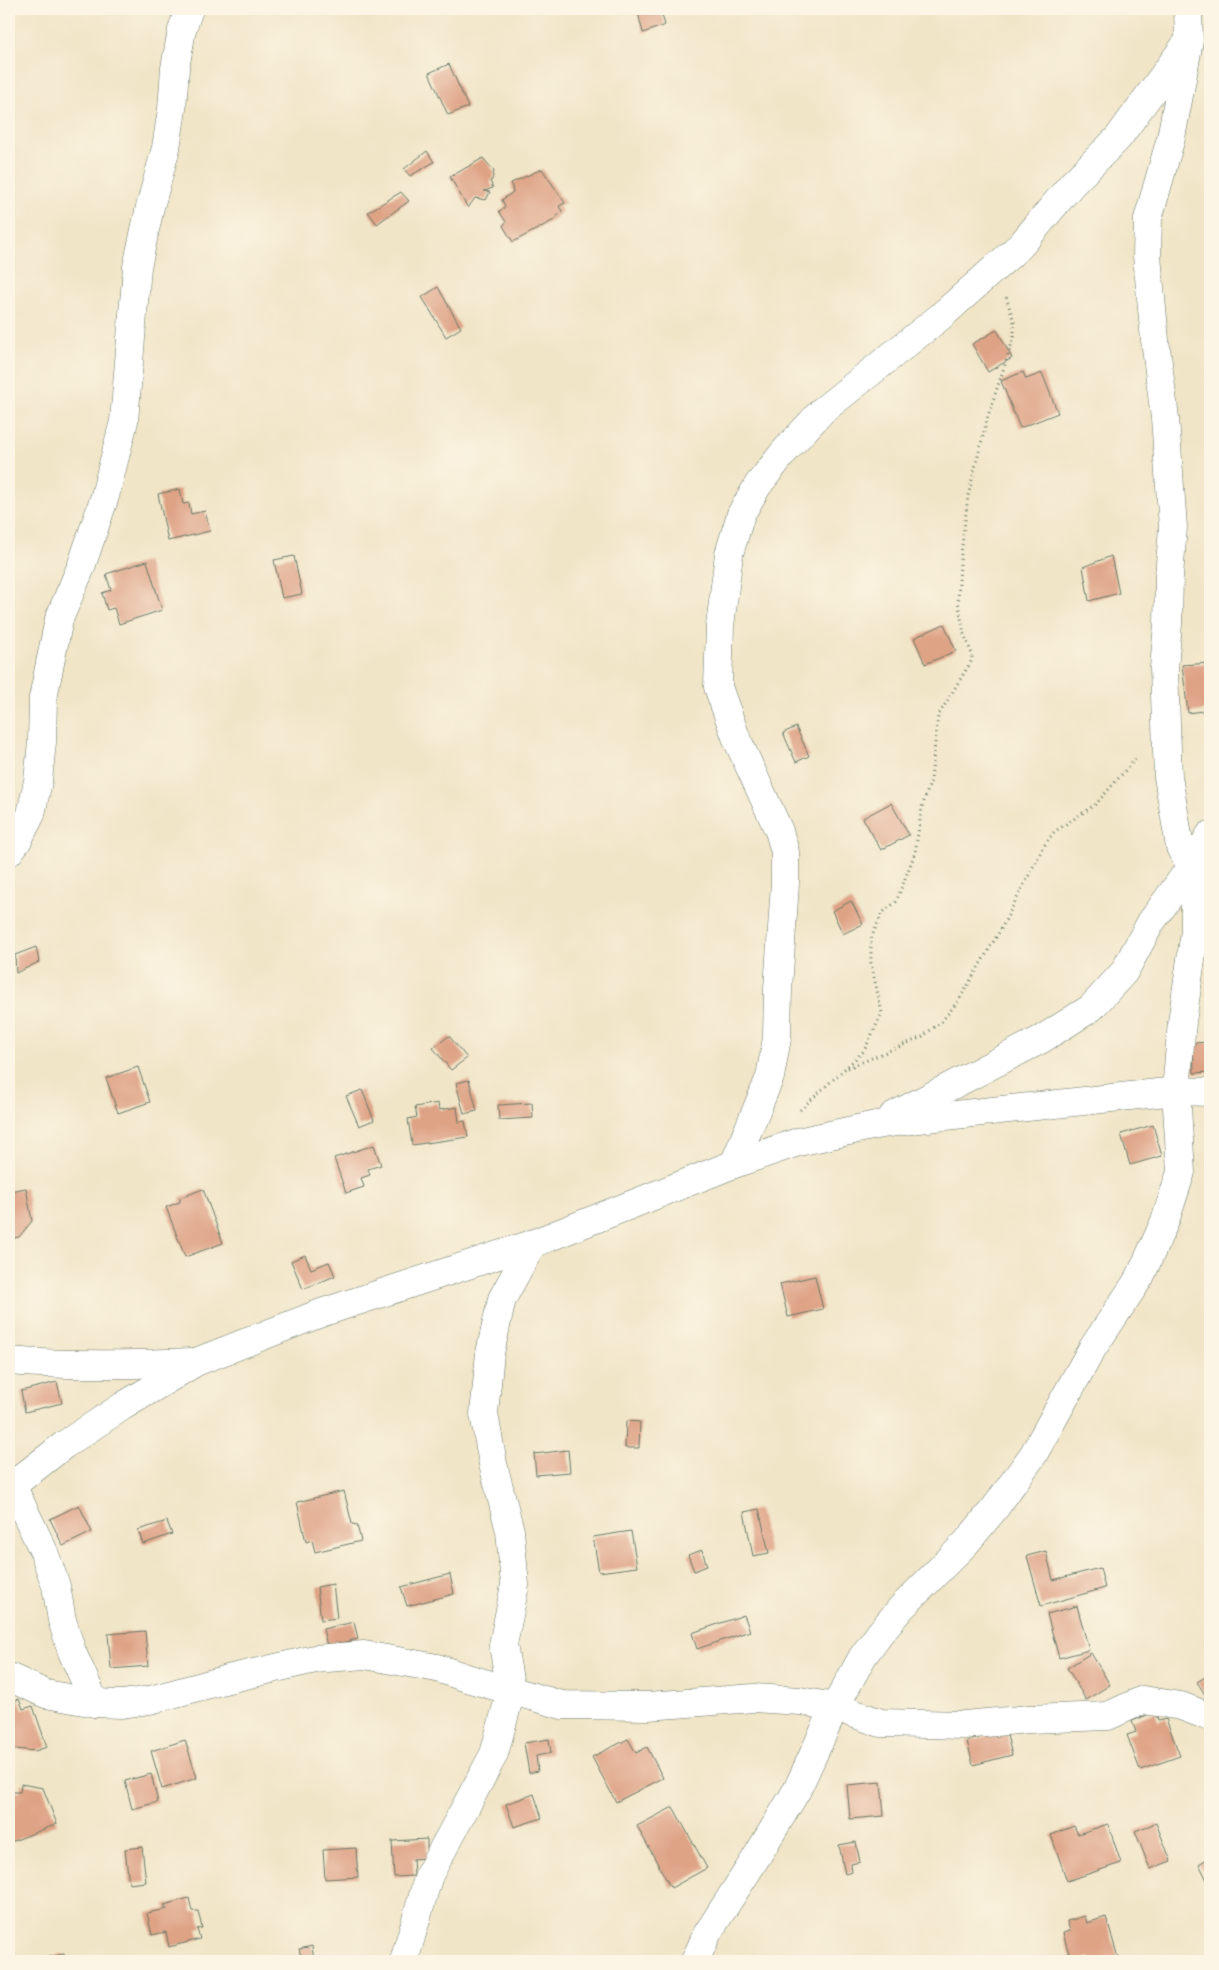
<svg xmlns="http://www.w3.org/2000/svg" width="1219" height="1970" viewBox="0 0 1219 1970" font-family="'EB Garamond',serif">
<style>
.building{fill:#dea285}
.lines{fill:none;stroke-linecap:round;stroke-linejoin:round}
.street-casing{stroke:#687867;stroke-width:29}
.path{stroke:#687867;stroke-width:3;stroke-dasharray:1 4;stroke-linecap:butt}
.street{stroke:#fff;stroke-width:28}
</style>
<rect width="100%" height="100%" fill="#fcf5e5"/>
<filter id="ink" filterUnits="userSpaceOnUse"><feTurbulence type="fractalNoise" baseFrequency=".02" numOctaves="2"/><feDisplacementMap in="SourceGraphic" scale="10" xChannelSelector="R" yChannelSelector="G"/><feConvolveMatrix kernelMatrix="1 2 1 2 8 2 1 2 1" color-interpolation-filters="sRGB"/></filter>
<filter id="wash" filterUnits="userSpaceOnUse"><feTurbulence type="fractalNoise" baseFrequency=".0096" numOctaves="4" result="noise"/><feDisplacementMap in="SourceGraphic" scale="20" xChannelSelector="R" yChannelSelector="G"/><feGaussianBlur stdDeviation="1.12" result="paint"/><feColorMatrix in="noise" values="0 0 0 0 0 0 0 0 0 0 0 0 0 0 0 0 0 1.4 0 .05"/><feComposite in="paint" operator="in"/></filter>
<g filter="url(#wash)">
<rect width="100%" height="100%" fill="#f1e5c7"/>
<g id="blocks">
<g class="building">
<polygon points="637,9 660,9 665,25 643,33"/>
<polygon points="449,64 468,107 448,115 429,73"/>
<polygon points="427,151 434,162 410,176 404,169"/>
<polygon points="483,158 494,171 492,180 490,181 493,188 484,191 490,192 486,200 475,198 468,208 450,177"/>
<polygon points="542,169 565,203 559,206 562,211 554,220 513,242 503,226 506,222 499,211 503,209 505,206 502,200 513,192 511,183"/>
<polygon points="401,192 409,201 377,224 368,212"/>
<polygon points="438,287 461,328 446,337 422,297"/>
<polygon points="997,330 1012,358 988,372 972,344"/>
<polygon points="1023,372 1026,379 1042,373 1058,413 1020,428 1001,381"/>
<polygon points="180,489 183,504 189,503 191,514 205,511 210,531 168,541 158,494"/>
<polygon points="294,556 302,594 282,598 274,560"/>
<polygon points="1111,556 1119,593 1089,601 1083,567"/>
<polygon points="147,561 162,610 119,624 114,608 107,610 102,593 111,590 106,574"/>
<polygon points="944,624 956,651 925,664 914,638"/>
<polygon points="1210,663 1210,710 1188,713 1182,665"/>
<polygon points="796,727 809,756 796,762 783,733"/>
<polygon points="891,803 909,835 881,850 863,818"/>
<polygon points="851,901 863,924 843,934 832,911"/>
<polygon points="36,947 39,962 16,973 15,955"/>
<polygon points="449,1036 467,1058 451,1070 433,1048"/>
<polygon points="1210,1042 1210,1072 1194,1073 1193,1043"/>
<polygon points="138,1067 150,1102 118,1113 106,1078"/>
<polygon points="469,1080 477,1111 464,1114 456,1083"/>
<polygon points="362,1090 374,1120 359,1126 346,1096"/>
<polygon points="438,1103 439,1110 457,1107 459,1122 465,1121 468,1137 412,1145 408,1119 417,1117 415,1107"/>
<polygon points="532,1103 533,1118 499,1120 498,1105"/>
<polygon points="1153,1125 1162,1156 1130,1165 1121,1134"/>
<polygon points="374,1145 381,1165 368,1169 370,1175 361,1178 364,1187 346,1193 334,1158"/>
<polygon points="26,1188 32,1221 19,1237 9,1239 9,1191"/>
<polygon points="203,1189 223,1243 185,1257 166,1207 180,1202 180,1198"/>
<polygon points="305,1255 311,1269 329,1262 335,1276 303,1289 291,1261"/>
<polygon points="815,1276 823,1309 788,1317 780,1284"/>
<polygon points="57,1382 62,1403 25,1412 21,1391"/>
<polygon points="626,1421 640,1422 639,1448 625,1448"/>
<polygon points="568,1450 570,1472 536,1475 534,1454"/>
<polygon points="344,1491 352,1524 357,1525 361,1541 315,1552 312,1540 306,1542 297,1502"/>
<polygon points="79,1505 92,1532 63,1546 50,1519"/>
<polygon points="759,1509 769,1553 753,1556 744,1512"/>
<polygon points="167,1521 172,1534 143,1544 138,1530"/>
<polygon points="631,1531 637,1567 599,1572 593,1537"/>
<polygon points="702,1550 707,1566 694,1571 688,1555"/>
<polygon points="1046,1551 1053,1580 1100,1568 1105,1588 1041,1606 1027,1556"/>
<polygon points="450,1574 454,1594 407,1606 401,1587"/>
<polygon points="333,1584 337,1618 321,1620 317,1587"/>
<polygon points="1077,1606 1089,1650 1059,1658 1047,1614"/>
<polygon points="744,1615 750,1631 697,1649 692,1633"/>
<polygon points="354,1622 358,1639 327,1646 323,1629"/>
<polygon points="145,1631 148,1666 111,1669 108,1634"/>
<polygon points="1091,1653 1110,1685 1086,1700 1067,1668"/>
<polygon points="1210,1674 1210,1700 1209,1701 1197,1682"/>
<polygon points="19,1699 23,1709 33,1706 47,1747 35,1751 16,1749 9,1751 9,1703"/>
<polygon points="1155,1712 1158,1721 1166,1719 1180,1756 1140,1770 1127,1735 1136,1732 1132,1721"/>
<polygon points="1006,1731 1012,1755 973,1765 967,1741"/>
<polygon points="549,1739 551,1753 536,1756 538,1771 529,1773 524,1743"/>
<polygon points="628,1739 636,1753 647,1747 663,1778 616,1802 592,1757"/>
<polygon points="185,1740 197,1778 162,1789 151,1751"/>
<polygon points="151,1774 158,1802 132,1809 125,1781"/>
<polygon points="881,1782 884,1816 850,1819 847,1785"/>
<polygon points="21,1784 43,1788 57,1824 11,1842 9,1839 9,1792 20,1792"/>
<polygon points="534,1794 542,1818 514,1827 506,1804"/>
<polygon points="673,1807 707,1868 671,1888 637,1826"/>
<polygon points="1156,1823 1171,1861 1150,1869 1135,1831"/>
<polygon points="1108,1824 1121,1863 1067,1881 1051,1835 1074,1826 1078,1834"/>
<polygon points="427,1839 427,1858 413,1859 414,1876 394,1877 392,1841"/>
<polygon points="856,1842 860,1862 851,1864 852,1872 845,1874 839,1845"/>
<polygon points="142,1847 146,1882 129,1884 125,1849"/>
<polygon points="356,1848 358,1877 325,1879 323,1850"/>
<polygon points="1210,1857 1210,1886 1199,1864"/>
<polygon points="189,1898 192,1911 198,1911 202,1928 197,1929 200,1939 169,1947 166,1932 152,1935 147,1913 167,1909 164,1905"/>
<polygon points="1085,1916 1087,1923 1106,1917 1119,1961 1090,1961 1089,1958 1071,1961 1063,1933 1070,1931 1067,1921"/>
<polygon points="312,1946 314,1961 302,1961 299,1949"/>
<polygon points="64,1954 66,1961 33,1961 33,1960"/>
</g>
</g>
</g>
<g filter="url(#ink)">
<use href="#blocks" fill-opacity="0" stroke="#687867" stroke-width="1"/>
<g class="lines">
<defs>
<g id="street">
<polyline points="9,852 18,840 31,814 38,781 42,742 43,698 59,619 81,567 105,496 124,421 137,267 150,207 166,148 172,109 175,68 182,30 189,9"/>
<polyline points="893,1116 1042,1039 1091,1008 1124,972 1151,922 1190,868 1210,835"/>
<polyline points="734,1164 770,1077 777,1038 778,989 785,883 785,852 779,831 736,737 718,687 720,626 729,554 741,514 758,485 784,452 822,411 940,317 1021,245 1072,184 1118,138 1184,47"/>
<path d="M9,1361c61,5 121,4 183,1"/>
<polyline points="12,1485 44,1552 56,1586 62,1620 72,1652 95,1703"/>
<polyline points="9,1488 64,1445 123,1406 196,1362 321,1313 532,1244 734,1164 798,1142 876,1125 927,1118 1176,1091 1210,1092"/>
<polyline points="9,1677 46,1694 95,1703 122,1704 150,1700 228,1679 315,1659 364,1655 437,1668 470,1679 562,1705 648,1706 754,1698 800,1701 835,1707 881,1723 964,1725 1029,1719 1108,1716 1143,1700 1181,1706 1210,1717"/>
<polyline points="404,1961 429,1875 494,1754 511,1691 503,1645 515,1585 510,1531 493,1464 484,1414 490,1353 502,1299 532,1244"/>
<polyline points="695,1961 707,1934 754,1861 797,1790 835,1707 863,1656 880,1633 901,1608 966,1543 995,1508 1033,1455 1092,1349 1140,1277 1165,1221 1181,1172 1176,1091 1182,1022 1195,931 1195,900 1190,868 1180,847 1168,777 1164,668 1168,624 1169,576 1173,527 1165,418 1155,340 1147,256 1148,219 1171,138 1189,41 1188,9"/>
</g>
</defs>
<use href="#street" class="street-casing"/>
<g class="path">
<polyline points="848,1068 922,1037 942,1021 959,1000 1001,929 1044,846 1054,832 1096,804 1137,757"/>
<polyline points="800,1110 864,1051 882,1013 871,963 871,939 882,913 896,902 915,853 922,807 931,780 938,716 972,660 972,654 964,634 958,601 960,562 968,496 988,416 1014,337 1014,322 1006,297"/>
</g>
<use href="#street" class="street"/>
</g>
</g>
<rect width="1219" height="1970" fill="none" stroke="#fcf5e5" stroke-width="30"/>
</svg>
